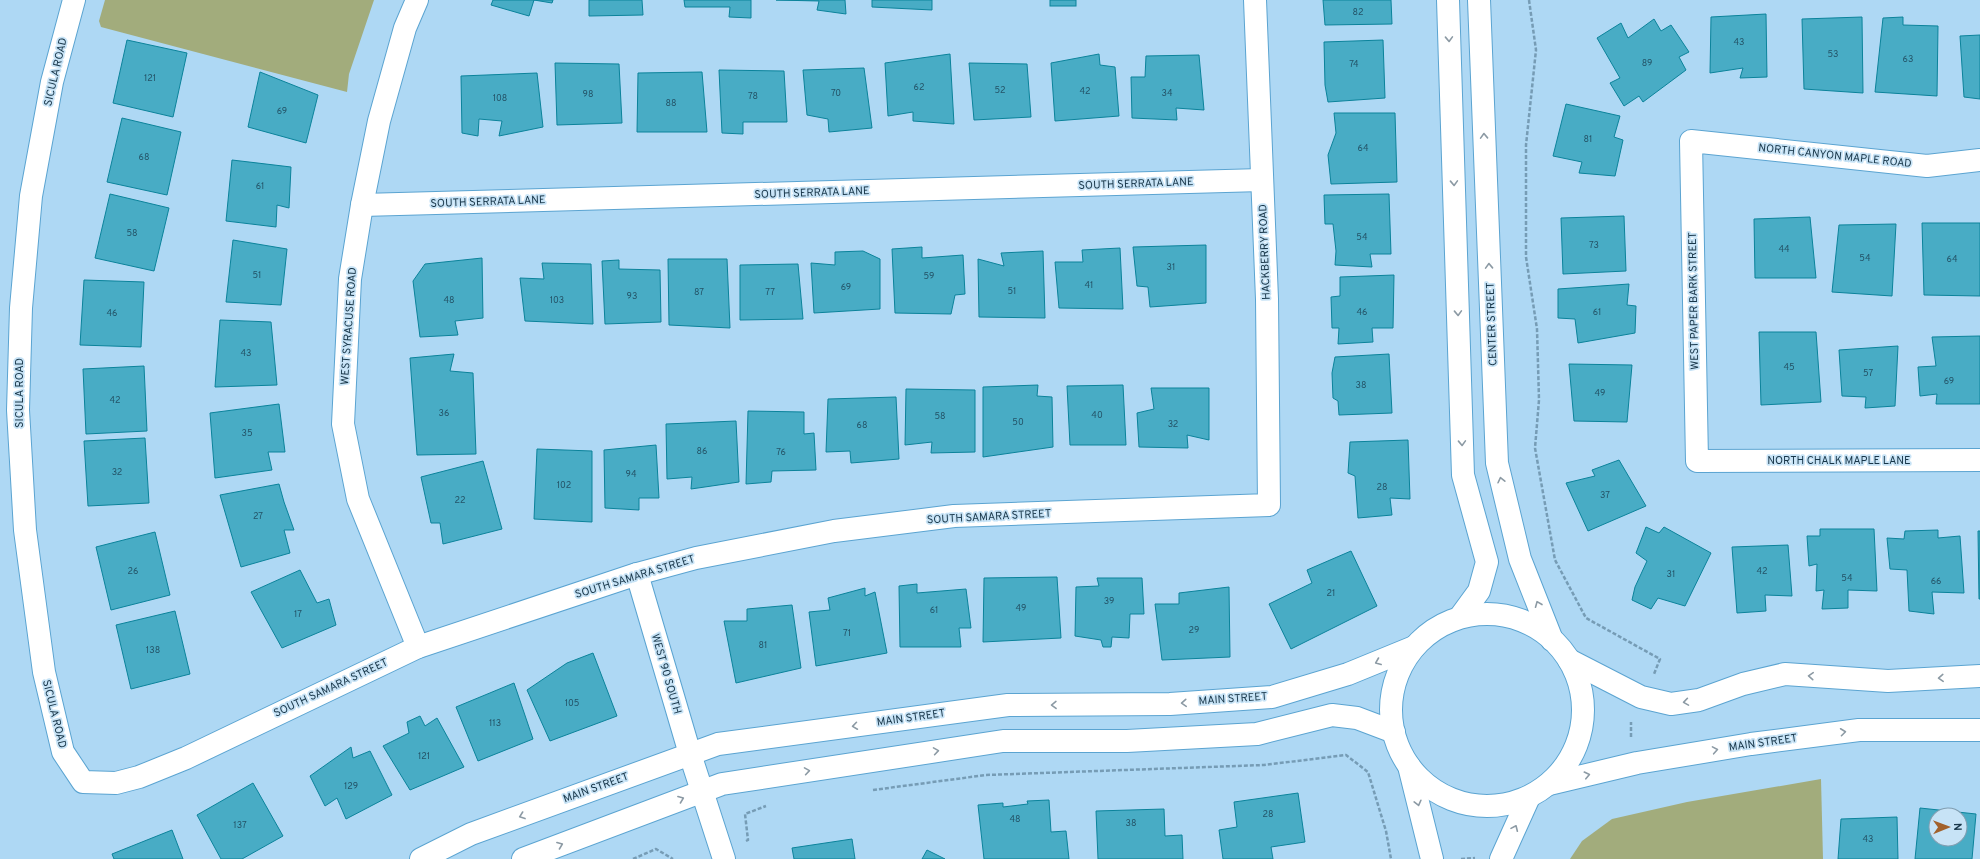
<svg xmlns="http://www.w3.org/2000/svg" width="1980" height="859" viewBox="0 0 1980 859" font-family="Overpass,sans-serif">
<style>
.green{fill:#a2ac7c}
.building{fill:#48acc5;stroke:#0b839b;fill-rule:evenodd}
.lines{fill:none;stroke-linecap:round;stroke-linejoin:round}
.minor-casing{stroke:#5ba4d1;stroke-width:24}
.tertiary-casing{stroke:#5ba4d1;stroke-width:24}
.secondary-casing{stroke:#5ba4d1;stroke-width:24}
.path{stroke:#769cb5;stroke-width:2.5;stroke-dasharray:4 2;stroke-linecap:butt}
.minor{stroke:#fff;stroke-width:22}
.tertiary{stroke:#fff;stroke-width:22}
.secondary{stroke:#fff;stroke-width:22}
.oneway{stroke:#8c9aa4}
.labels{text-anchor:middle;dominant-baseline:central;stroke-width:3.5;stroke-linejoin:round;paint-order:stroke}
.number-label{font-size:9px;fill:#245468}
.street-label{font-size:11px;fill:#183649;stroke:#c7e3f6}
</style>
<rect width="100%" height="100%" fill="#aed8f4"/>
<g class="green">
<polygon points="105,0 374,0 349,74 347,92 101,27 99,21"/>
<polygon points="1821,779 1823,859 1570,859 1582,841 1612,819 1687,802"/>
</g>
<g class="building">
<polygon points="493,0 553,0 552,3 534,0 529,16 491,5"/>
<polygon points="589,0 642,0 643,15 589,16"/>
<polygon points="684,0 751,0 751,18 729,17 730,7 685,7"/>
<polygon points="776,0 845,0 846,14 817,10 819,1"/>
<polygon points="872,0 932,0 932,10 872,7"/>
<rect x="1050" y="0" width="26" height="6"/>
<polygon points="1323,0 1391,0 1392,24 1325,25"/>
<polygon points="1766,14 1767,77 1740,78 1743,68 1710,73 1711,17"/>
<polygon points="1862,17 1863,93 1804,89 1802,19"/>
<polygon points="1903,17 1903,25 1938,26 1937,96 1875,92 1883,18"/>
<polygon points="1654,19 1661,31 1671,25 1689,52 1679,57 1686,70 1643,102 1639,96 1624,106 1610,83 1620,78 1597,38 1621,23 1628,38"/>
<polygon points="1980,35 1980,99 1964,97 1960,36"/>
<polygon points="127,40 187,53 173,117 113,103"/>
<polygon points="1383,40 1385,98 1328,102 1325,85 1324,42"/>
<polygon points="950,54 954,124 913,121 913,112 888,116 885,63"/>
<polygon points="1099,54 1100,65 1115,67 1119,116 1055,121 1051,63"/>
<polygon points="1199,55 1204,110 1176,108 1177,120 1132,118 1131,77 1145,77 1146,56"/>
<polygon points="555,63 619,64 622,123 557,125"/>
<polygon points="969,63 1027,64 1031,117 974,120"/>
<polygon points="864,68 872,128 829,132 828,119 807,115 803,70"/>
<polygon points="719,70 784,71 787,122 743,122 743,134 722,133"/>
<polygon points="260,72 318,95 306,143 248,127"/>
<polygon points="702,72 707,132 637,132 638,73"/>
<polygon points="537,73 543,127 499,136 502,121 479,119 478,136 462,133 461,76"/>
<polygon points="1566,104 1620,116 1614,137 1623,140 1615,176 1579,173 1582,162 1553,156"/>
<polygon points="1334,113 1395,113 1397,182 1331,184 1328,155 1336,133"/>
<polygon points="122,118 181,132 167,195 107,182"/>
<polygon points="232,160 291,167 289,208 277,205 276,227 226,221"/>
<polygon points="110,194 169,208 154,271 95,258"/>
<polygon points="1389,194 1391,254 1370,254 1372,267 1335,265 1336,251 1333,224 1325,224 1324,195"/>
<polygon points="1624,216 1626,271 1563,274 1561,218"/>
<polygon points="1810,217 1816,278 1755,278 1754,219"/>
<polygon points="1922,223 1980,223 1980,296 1924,295"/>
<polygon points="1896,224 1892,296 1832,292 1839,225"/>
<polygon points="233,240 287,249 281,305 226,302"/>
<polygon points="1206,245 1206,303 1150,307 1148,287 1137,286 1133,247"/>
<polygon points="922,247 922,258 963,255 965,294 955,295 951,314 895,313 892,249"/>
<polygon points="1120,248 1123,309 1059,308 1055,262 1083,262 1082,250"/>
<polygon points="863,251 880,259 880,309 814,313 811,263 835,265 835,252"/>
<polygon points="1043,251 1045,318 979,317 978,259 1004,266 1001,253"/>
<polygon points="482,258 483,318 455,321 458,335 420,337 413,281 425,264"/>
<polygon points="668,259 727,259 730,328 669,325"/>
<polygon points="619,260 619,269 660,270 661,322 605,324 602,261"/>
<polygon points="542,263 591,264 593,324 525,321 520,278 544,279"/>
<polygon points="798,264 803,319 740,320 740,265"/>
<polygon points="1394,275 1393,328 1372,328 1373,342 1338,344 1339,328 1332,328 1331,297 1340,296 1340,277"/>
<polygon points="84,280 144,282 141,347 80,345"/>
<polygon points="1629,284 1627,305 1636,306 1635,333 1578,343 1575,319 1558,318 1558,289"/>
<polygon points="220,320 271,322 277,385 215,387"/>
<polygon points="1759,332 1816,332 1821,402 1761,405"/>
<polygon points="1980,336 1980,404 1936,404 1937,394 1920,396 1918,367 1936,366 1932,337"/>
<polygon points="1898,346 1895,406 1865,408 1866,397 1842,396 1839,350"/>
<polygon points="454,354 450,371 473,373 476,454 417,455 410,358"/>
<polygon points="1389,354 1392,413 1339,415 1338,401 1333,398 1332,373 1335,357"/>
<polygon points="1569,364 1632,365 1627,422 1574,421"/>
<polygon points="144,366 147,431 86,434 83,369"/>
<polygon points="1038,385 1037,396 1052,397 1053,447 983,457 983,387"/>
<polygon points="1123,385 1126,445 1070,445 1067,386"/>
<polygon points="1151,388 1209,388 1209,440 1187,435 1188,448 1139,447 1137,413 1154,409"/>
<polygon points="906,389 975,390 975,452 931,453 932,442 905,445"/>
<polygon points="896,397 899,459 851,463 850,451 826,452 828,399"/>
<polygon points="279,404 285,452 268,452 272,470 215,478 210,413"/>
<polygon points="748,411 804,412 804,434 814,433 816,470 772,471 771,482 746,484"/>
<polygon points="736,421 739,482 691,489 692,477 667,479 666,424"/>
<polygon points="145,438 149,503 88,506 84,441"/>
<polygon points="1408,440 1410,499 1390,498 1392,515 1358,518 1355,476 1348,473 1350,442"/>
<polygon points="656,445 659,498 639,498 639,510 605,508 604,450"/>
<polygon points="537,449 592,451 592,522 534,519"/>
<polygon points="1619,460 1646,506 1588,531 1566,483 1595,476 1592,470"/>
<polygon points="483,461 502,529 443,544 440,523 431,523 421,477"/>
<polygon points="279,484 284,502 294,530 284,530 290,553 241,567 220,495"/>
<polygon points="1646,527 1659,533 1664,527 1711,553 1685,606 1658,598 1651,609 1632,600 1635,587 1647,561 1636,553"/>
<polygon points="1820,529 1874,529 1877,591 1848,590 1848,608 1822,609 1824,590 1816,591 1817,564 1809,566 1807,536 1820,536"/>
<polygon points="1938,530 1938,538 1960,536 1964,593 1932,592 1934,614 1909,611 1907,570 1890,569 1887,538 1904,539 1905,531"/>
<polygon points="1978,531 1980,531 1980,599 1979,599"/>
<polygon points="155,532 170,595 111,610 96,547"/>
<polygon points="1788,545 1792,596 1765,595 1766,611 1737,613 1732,547"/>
<polygon points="1351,551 1377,606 1291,649 1269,604 1312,583 1307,570"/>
<polygon points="300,570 317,603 329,599 336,625 282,648 251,592"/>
<polygon points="1057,577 1061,638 983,642 984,578"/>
<polygon points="1097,578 1142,578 1144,614 1130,614 1129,638 1112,637 1111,647 1103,647 1101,640 1075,636 1076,587 1099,586"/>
<polygon points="917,584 917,593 966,589 971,628 959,628 961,647 900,647 899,586"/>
<polygon points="1229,587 1230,657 1162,660 1155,604 1179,604 1179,593"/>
<polygon points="865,588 865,596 875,592 887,653 816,666 809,612 830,610 828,598"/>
<polygon points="792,605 801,668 736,683 724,621 747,621 747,609"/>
<polygon points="175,611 190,674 131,689 116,625"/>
<polygon points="593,653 617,716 550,741 527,690 567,663"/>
<polygon points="514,683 533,739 478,761 456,707"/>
<polygon points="420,716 425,726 437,718 464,767 410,790 383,746 409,733 407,722"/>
<polygon points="351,747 353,758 370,751 392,795 346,819 337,798 325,806 310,776"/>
<polygon points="253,783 283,836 242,859 221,859 197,815"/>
<polygon points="1298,793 1305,842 1271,847 1273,859 1223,859 1219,830 1237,827 1234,802"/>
<polygon points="1049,800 1051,832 1066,831 1069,859 984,859 978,805 1003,803 1003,807 1028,804 1027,801"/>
<path d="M1920,808l56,6 -4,45h-57zM1936,815h24v24h-24z"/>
<polygon points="1164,809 1165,836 1182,835 1183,859 1098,859 1096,811"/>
<polygon points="1897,817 1898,859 1838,859 1841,819"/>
<polygon points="172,830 183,859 114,859 112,854"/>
<polygon points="852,839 855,859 794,859 792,848"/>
<polygon points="927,850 945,859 922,859"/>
</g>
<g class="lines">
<defs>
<g id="minor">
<polyline points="74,0 52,82 31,196 21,308 18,410 25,530 44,672 63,752 83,782 116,783 139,777 186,758 418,647 637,574 696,558 834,531 954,516 1269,505 1267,299 1255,0"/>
<polyline points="417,0 405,28 379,121 362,205 350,279 343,424 358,499 418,647"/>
<polyline points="1980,160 1927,166 1691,141 1697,461 1980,460"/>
<polyline points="362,205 1262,180"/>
<polyline points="637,574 690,754 724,859"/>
</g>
<g id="tertiary">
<polyline points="1448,0 1463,475 1487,562 1479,591 1460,617"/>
<polyline points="1479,0 1497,463 1520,559 1552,640"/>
<polyline points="421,859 471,834 718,744 1008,705 1170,704 1272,697 1348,674 1414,647"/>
<polyline points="523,859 722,784 1003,741 1127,741 1257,734 1332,715 1357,718 1394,732"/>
</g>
<g id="secondary">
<circle cx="1487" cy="710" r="96"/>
<polyline points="1569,660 1641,697 1671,704 1699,700 1743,684 1785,674 1888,681 1980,676"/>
<polyline points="1409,766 1432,859"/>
<polyline points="1549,784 1637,763 1751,744 1859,730 1980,730"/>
<polyline points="1501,859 1529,797"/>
</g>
</defs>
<use href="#minor" class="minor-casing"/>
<use href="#tertiary" class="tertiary-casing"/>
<use href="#secondary" class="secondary-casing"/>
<g class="path">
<polyline points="1529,0 1536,50 1526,145 1526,257 1537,329 1539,400 1535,448 1555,560 1586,618 1660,659 1654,674"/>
<polyline points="1631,737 1631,722"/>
<polyline points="873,790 986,775 1264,765 1346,755 1368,772 1386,831 1391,859"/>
<polyline points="746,841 748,840 745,814 766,806"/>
<polyline points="633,859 656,849 673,859"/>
<polyline points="1461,859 1475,858"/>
</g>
<use href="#minor" class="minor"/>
<use href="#tertiary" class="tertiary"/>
<use href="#secondary" class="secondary"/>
</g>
<defs><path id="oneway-chevron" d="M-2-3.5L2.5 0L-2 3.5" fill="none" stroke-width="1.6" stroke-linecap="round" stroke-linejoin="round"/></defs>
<g class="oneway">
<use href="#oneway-chevron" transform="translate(1449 39) rotate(88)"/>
<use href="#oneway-chevron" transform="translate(1484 136) rotate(-92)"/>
<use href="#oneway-chevron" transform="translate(1454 183) rotate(88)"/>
<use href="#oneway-chevron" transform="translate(1489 266) rotate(-92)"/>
<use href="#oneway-chevron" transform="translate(1458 313) rotate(88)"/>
<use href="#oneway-chevron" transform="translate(1462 443) rotate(88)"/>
<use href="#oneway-chevron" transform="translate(1501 480) rotate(-103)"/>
<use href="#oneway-chevron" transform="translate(1538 604) rotate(-112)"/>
<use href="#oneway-chevron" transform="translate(1378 662) rotate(158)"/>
<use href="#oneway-chevron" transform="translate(1811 676) rotate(-176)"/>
<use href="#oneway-chevron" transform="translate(1941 678) rotate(177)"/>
<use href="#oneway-chevron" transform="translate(1686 702) rotate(171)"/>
<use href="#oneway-chevron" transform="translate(1184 703) rotate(176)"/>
<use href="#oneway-chevron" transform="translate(1054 705) rotate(179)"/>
<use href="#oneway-chevron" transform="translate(855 726) rotate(172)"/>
<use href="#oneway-chevron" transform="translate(1843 732) rotate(-7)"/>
<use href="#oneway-chevron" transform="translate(1715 750) rotate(-10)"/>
<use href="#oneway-chevron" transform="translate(936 751) rotate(-9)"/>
<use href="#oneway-chevron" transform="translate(807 771) rotate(-9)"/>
<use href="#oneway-chevron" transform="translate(1587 775) rotate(-13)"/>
<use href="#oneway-chevron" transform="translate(681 799) rotate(-21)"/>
<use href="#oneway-chevron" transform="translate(1418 803) rotate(76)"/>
<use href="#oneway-chevron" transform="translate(522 816) rotate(160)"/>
<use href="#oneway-chevron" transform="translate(1515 828) rotate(-66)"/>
<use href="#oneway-chevron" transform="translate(560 845) rotate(-21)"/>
</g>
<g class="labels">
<g class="number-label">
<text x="1358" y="12">82</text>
<text x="1739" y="42">43</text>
<text x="1833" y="54">53</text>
<text x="1908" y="59">63</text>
<text x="1647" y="63">89</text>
<text x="1354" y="64">74</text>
<text x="150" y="78">121</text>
<text x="919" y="87">62</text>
<text x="1000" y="90">52</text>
<text x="1085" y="91">42</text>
<text x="836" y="93">70</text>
<text x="1167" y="93">34</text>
<text x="588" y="94">98</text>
<text x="753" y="96">78</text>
<text x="500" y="98">108</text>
<text x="671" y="103">88</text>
<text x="282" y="111">69</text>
<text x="1588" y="139">81</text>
<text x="1363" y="148">64</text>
<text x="144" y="157">68</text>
<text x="260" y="186">61</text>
<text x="132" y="233">58</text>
<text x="1362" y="237">54</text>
<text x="1594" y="245">73</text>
<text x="1784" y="249">44</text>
<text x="1865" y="258">54</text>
<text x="1952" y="259">64</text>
<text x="1171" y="267">31</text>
<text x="257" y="275">51</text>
<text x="929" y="276">59</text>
<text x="1089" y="285">41</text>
<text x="846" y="287">69</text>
<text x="1012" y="291">51</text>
<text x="699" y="292">87</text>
<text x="770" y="292">77</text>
<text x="632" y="296">93</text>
<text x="449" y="300">48</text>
<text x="557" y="300">103</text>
<text x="1362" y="312">46</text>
<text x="1597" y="312">61</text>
<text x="112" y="313">46</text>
<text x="246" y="353">43</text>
<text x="1789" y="367">45</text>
<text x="1868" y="373">57</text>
<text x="1949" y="381">69</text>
<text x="1361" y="385">38</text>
<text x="1600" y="393">49</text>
<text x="115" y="400">42</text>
<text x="444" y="413">36</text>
<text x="1097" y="415">40</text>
<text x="940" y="416">58</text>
<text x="1018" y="422">50</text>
<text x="1173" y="424">32</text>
<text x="862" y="425">68</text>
<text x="247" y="433">35</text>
<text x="702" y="451">86</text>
<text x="781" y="452">76</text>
<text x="117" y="472">32</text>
<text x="631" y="474">94</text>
<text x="564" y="485">102</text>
<text x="1382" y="487">28</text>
<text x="1605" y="495">37</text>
<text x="460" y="500">22</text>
<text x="258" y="516">27</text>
<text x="133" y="571">26</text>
<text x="1762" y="571">42</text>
<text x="1671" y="574">31</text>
<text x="1847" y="578">54</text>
<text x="1936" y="581">66</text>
<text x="1331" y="593">21</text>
<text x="1109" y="601">39</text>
<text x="1021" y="608">49</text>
<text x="934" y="610">61</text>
<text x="298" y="614">17</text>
<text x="1194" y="630">29</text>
<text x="847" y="633">71</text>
<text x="763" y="645">81</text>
<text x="153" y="650">138</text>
<text x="572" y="703">105</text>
<text x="495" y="723">113</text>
<text x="424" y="756">121</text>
<text x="351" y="786">129</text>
<text x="1268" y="814">28</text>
<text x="1015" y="819">48</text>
<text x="1131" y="823">38</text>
<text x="240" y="825">137</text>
<text x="1868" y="839">43</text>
</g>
<g class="street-label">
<text transform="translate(56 72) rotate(-77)">SICULA ROAD</text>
<text transform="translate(1835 156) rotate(6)">NORTH CANYON MAPLE ROAD</text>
<text transform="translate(1136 184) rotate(-2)">SOUTH SERRATA LANE</text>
<text transform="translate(812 193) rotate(-2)">SOUTH SERRATA LANE</text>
<text transform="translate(488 202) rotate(-2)">SOUTH SERRATA LANE</text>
<text transform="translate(1265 252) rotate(-92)">HACKBERRY ROAD</text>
<text transform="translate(1694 301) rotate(-91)">WEST PAPER BARK STREET</text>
<text transform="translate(1492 324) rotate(-92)">CENTER STREET</text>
<text transform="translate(349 326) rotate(-86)">WEST SYRACUSE ROAD</text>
<text transform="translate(20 393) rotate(-90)">SICULA ROAD</text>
<text x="1839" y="461">NORTH CHALK MAPLE LANE</text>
<text transform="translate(989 517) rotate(-3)">SOUTH SAMARA STREET</text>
<text transform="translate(635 577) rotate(-17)">SOUTH SAMARA STREET</text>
<text transform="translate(666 674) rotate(74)">WEST 90 SOUTH</text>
<text transform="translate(331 688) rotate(-25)">SOUTH SAMARA STREET</text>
<text transform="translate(1233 699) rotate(-4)">MAIN STREET</text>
<text transform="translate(54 714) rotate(76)">SICULA ROAD</text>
<text transform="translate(911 718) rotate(-8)">MAIN STREET</text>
<text transform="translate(1763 743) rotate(-8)">MAIN STREET</text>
<text transform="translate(596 788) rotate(-20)">MAIN STREET</text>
</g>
</g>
<g transform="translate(1948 827) rotate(89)"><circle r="19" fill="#c7e3f6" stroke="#819eb1"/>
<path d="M0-3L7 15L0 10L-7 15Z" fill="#a2612b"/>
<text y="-6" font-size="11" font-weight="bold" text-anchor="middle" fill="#183649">N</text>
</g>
</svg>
